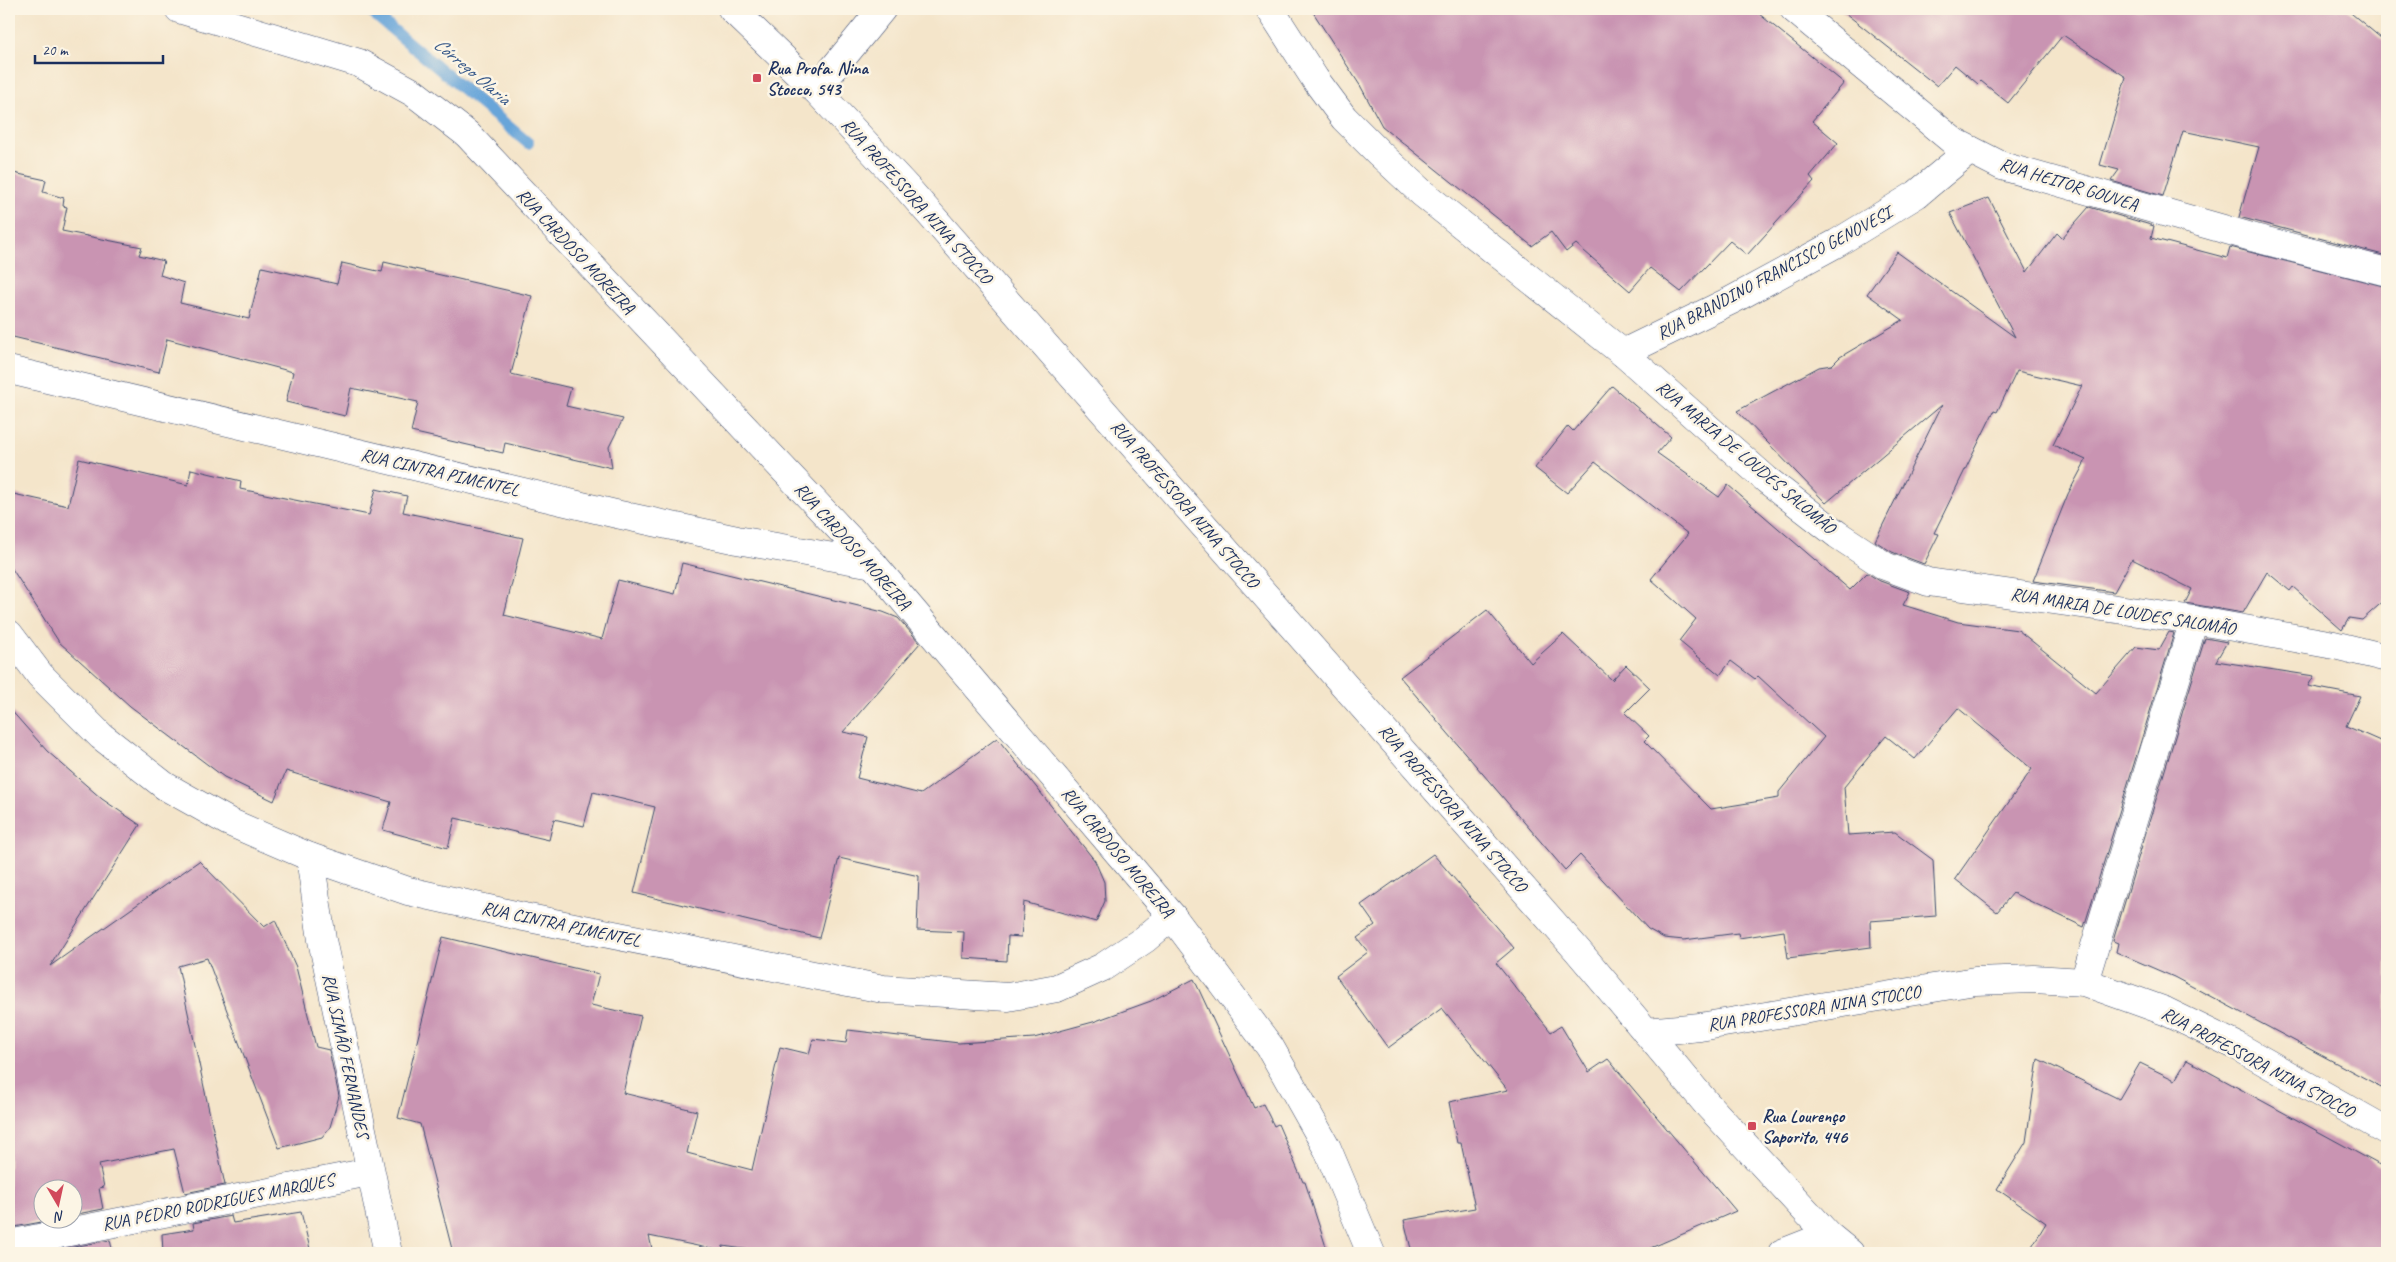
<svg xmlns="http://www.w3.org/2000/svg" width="2396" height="1262" viewBox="0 0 2396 1262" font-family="Caveat,sans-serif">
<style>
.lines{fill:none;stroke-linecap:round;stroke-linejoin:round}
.stream{stroke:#68a5d9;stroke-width:12}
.building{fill:#c994b2}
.street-casing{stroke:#3c4a6e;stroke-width:29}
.secondary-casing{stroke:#3c4a6e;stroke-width:29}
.street{stroke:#fff;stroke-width:28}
.secondary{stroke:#fff;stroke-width:28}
.poi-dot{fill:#d1495b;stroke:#fcf5e5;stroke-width:2}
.labels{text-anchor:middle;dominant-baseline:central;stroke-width:5;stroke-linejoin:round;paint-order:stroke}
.poi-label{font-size:18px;font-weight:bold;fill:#1b2f5e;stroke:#fcf5e5;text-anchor:start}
.street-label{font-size:18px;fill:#1b2f5e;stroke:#fcf5e5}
.water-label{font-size:19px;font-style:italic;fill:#365889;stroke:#fcf5e5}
</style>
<rect width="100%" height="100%" fill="#fcf5e5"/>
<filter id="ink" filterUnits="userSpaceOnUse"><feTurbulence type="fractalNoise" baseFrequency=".02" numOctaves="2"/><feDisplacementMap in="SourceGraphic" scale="10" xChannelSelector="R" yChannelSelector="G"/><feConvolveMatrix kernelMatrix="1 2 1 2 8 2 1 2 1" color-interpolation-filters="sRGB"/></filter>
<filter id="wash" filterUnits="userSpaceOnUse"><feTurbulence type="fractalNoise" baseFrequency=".0096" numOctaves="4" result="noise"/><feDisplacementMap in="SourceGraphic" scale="20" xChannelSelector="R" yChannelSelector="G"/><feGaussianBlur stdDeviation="1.12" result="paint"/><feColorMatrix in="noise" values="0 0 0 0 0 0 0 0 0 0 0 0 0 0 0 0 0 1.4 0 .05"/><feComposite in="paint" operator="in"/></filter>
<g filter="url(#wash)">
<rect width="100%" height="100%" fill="#f4e5ca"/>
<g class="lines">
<polyline class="stream" points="368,9 528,143"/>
</g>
<g id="blocks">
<g class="building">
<polygon points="1311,9 1753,9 1844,83 1812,121 1838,143 1810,176 1814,181 1747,255 1730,241 1681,292 1650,268 1630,291 1576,244 1566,252 1551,232 1532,246 1382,126 1361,87"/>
<polygon points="1840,9 2346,9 2387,43 2387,256 2239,217 2259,147 2183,131 2163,196 2111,181 2119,170 2100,165 2126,77 2063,35 2008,103 1981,81 1978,84 1955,65 1937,86"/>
<polygon points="9,172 46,180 43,192 64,198 63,206 67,207 62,231 142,247 139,255 164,261 160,275 184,283 180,303 249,319 262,267 337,284 342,263 382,272 384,262 532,296 511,374 571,388 566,406 623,419 609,447 612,468 505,443 503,453 411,432 418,402 351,388 345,416 286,402 293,372 167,339 159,372 9,336"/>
<polygon points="1989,198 2027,272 2057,233 2062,238 2089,207 2154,226 2151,238 2227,258 2230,247 2387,287 2387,598 2362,620 2349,618 2342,630 2293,587 2290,591 2267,572 2243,613 2185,603 2192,589 2132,559 2114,592 2033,581 2068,494 2086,460 2053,445 2082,386 2017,371 1997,412 1994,411 1934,533 1939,534 1924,564 1892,552 1875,541 1942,405 1826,503 1737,411 1819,367 1832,365 1840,357 1903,320 1867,294 1897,252 2015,337 1950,213"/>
<polygon points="1612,386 1671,437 1657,453 1719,497 1728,485 1850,590 1867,573 1880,581 1910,592 1903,605 1958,622 2018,630 2096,693 2136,647 2159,650 2169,632 2174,633 2084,927 2013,893 1997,912 1955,879 2032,769 1958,708 1915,759 1886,736 1844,787 1848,835 1895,832 1933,860 1936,916 1870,921 1871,947 1788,958 1784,931 1739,938 1738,933 1684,940 1664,938 1648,929 1580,855 1565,870 1400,677 1487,610 1531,663 1563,634 1612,680 1626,665 1650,688 1625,713 1649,736 1644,741 1711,809 1779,798 1779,792 1824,737 1758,676 1755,679 1731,661 1720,675 1679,641 1696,619 1651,579 1688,534 1595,462 1567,493 1535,468 1568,426 1573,431"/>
<polygon points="79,459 188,485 191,469 241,481 240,489 369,515 376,489 407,496 403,512 523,538 504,615 602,639 618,580 675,594 682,563 883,612 898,618 920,643 843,732 868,737 857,778 921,794 997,738 1095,861 1104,882 1105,901 1096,922 1024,902 1021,937 1008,936 1007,961 963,958 964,932 917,930 919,876 839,858 819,938 634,893 655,807 593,792 584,826 554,819 549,840 455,818 448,848 383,830 391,802 286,771 274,801 224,777 130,706 59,642 9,564 9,493 68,506"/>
<polygon points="2205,638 2227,642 2216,661 2314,676 2308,686 2360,696 2346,726 2387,744 2387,1090 2174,977 2116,952 2118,943 2113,941"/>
<polygon points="9,708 47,751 102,799 140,825 50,966 199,861 264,927 275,920 296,967 316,1047 329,1050 339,1096 330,1127 322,1137 279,1148 207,958 178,966 225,1185 185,1193 174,1149 99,1164 104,1187 99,1188 103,1209 72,1215 72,1190 42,1190 42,1220 52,1220 9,1228"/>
<polygon points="1433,854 1514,948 1496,963 1551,1032 1561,1026 1589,1072 1608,1059 1736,1211 1639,1253 1412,1253 1404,1220 1475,1208 1461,1143 1457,1143 1449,1102 1508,1090 1442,1008 1388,1048 1336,976 1368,952 1357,938 1375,925 1361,905"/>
<polygon points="443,937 599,974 591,1005 641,1016 623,1093 697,1111 687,1153 752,1170 780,1047 809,1054 813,1039 846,1043 848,1030 959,1043 1034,1038 1093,1022 1151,1001 1194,979 1254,1108 1263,1104 1274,1126 1278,1124 1303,1182 1305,1182 1328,1253 771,1253 723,1246 722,1251 649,1236 653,1253 453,1253 420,1124 398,1118"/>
<polygon points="2038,1059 2119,1099 2140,1063 2175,1080 2187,1060 2387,1169 2387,1253 2028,1253 2046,1223 1997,1189 2026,1142"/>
<polygon points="301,1212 311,1253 163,1253 162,1234 194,1229 193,1223 231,1216 233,1223"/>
<polygon points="110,1240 113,1253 42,1253"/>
</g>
</g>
</g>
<g filter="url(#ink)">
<use href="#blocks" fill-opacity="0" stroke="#3c4a6e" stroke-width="1"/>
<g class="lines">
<defs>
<g id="street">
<polyline points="179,9 359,63 414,93 467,134 873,564 1172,916 1270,1047 1327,1148 1371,1253"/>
<polyline points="1270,9 1315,79 1344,118 1379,153 1422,193 1623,353 1767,480 1838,535 1885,566 1928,582 2194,620 2334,645 2387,658"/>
<polyline points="1794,9 1953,141 2002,166 2255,238 2387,272"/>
<polyline points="816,90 882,9"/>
<polyline points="1623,353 1732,300 1837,243 1917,194 1970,150"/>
<polyline points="9,370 616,514 737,540 873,564"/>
<polyline points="9,634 40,675 101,736 165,786 229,822 310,857 408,891 524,917 883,989 1008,997 1057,988 1103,967 1145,939 1172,916"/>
<polyline points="310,857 322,940 388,1253"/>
<polyline points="2084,982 2194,620"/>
<polyline points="1646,1032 1700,1027 1975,981 2034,979 2084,982 2165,1011 2237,1046 2387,1131"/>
<polyline points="9,1244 369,1172"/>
</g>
<g id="secondary">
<polyline points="732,9 816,90 907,188 1578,951 1706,1103 1828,1235 1850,1253"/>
<polyline points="1782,1253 1828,1235"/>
</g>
</defs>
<use href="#street" class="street-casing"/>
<use href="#secondary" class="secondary-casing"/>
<use href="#street" class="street"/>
<use href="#secondary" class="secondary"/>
</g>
</g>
<g class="poi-dot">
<rect x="752" y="73" width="10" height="10" rx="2.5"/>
<rect x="1747" y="1121" width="10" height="10" rx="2.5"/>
</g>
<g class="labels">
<g class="poi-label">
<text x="767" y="68">Rua Profa. Nina<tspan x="767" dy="21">Stocco, 543</tspan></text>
<text x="1762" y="1116">Rua Lourenço<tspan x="1762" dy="21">Saporito, 446</tspan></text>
</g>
<g class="street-label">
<text transform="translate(2069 184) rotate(17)">RUA HEITOR GOUVEA</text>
<text transform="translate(917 201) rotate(48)">RUA PROFESSORA NINA STOCCO</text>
<text transform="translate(576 251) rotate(47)">RUA CARDOSO MOREIRA</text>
<text transform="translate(1774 273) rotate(-28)">RUA BRANDINO FRANCISCO GENOVESI</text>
<text transform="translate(1746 457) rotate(40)">RUA MARIA DE LOUDES SALOMÃO</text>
<text transform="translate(440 472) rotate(13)">RUA CINTRA PIMENTEL</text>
<text transform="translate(1185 504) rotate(49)">RUA PROFESSORA NINA STOCCO</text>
<text transform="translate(853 546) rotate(48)">RUA CARDOSO MOREIRA</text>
<text transform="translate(2123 611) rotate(9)">RUA MARIA DE LOUDES SALOMÃO</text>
<text transform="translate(1453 808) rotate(49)">RUA PROFESSORA NINA STOCCO</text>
<text transform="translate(1118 852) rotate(50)">RUA CARDOSO MOREIRA</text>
<text transform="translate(561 924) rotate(12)">RUA CINTRA PIMENTEL</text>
<text transform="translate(1814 1008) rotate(-9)">RUA PROFESSORA NINA STOCCO</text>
<text transform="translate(346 1056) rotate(78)">RUA SIMÃO FERNANDES</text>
<text transform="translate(2258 1062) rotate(28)">RUA PROFESSORA NINA STOCCO</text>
<text transform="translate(218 1202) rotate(-11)">RUA PEDRO RODRIGUES MARQUES</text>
</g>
<g class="water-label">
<text transform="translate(472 71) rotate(40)">Córrego Olaria</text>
</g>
</g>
<rect width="2396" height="1262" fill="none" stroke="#fcf5e5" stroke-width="30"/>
<g transform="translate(58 1204) rotate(171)"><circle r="24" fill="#fcf5e5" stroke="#a2a6af"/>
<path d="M0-4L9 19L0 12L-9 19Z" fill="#d1495b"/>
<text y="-8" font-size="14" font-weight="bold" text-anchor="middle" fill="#1b2f5e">N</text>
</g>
<path d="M35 55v8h128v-8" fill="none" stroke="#1b2f5e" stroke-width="2.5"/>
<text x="42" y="55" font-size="15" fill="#1b2f5e" stroke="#fcf5e5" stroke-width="4" paint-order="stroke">20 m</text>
</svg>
